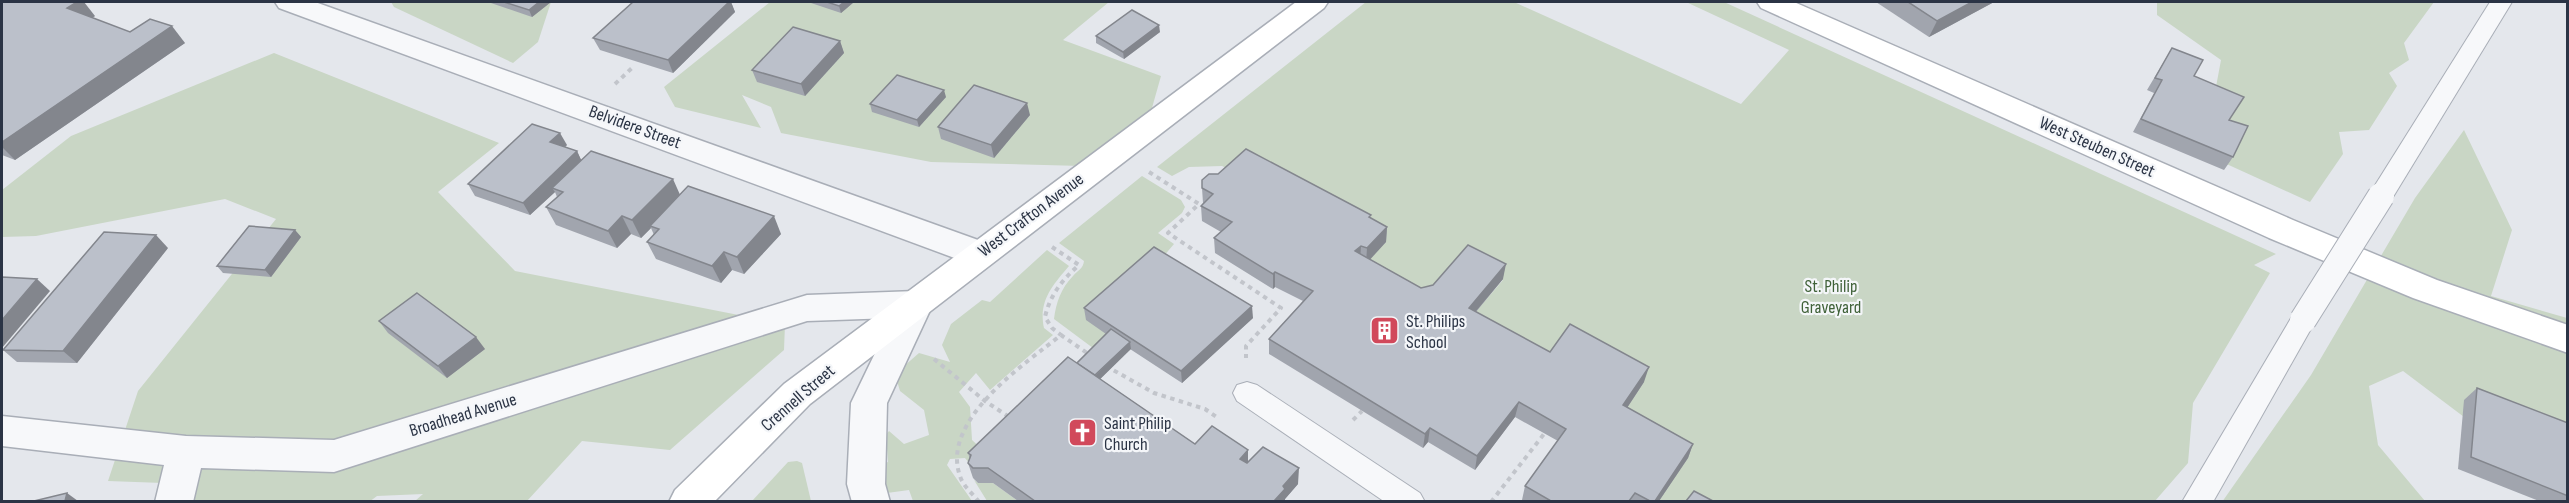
<svg xmlns="http://www.w3.org/2000/svg" width="2569" height="503" viewBox="0 0 2569 503" font-family="'Sofia Sans Condensed',sans-serif">
<style>
.green{fill:#c9d6c5}
.lines{fill:none;stroke-linecap:round;stroke-linejoin:round}
.lane-casing{stroke:#a9aeb7;stroke-width:2}
.street-casing{stroke:#a9aeb7;stroke-width:3}
.secondary-casing{stroke:#a9aeb7;stroke-width:3}
.path{stroke:#c2c5cb;stroke-width:4;stroke-dasharray:4.5 4.5;stroke-linecap:butt}
.lane{fill:#f7f8fa;fill-rule:evenodd}
.street{fill:#f7f8fa;fill-rule:evenodd}
.secondary{fill:#fff;fill-rule:evenodd}
.lane-bridge-casing{stroke:#a9aeb7;stroke-width:28;stroke-linecap:butt}
.lane-bridge{stroke:#f7f8fa;stroke-width:26}
.wall{fill:#a1a5ae}
.shaded-wall{fill:#83868d}
.building{fill:#bbc0ca;stroke:#83868d;stroke-width:1.5}
.labels{text-anchor:middle;dominant-baseline:central;stroke-width:4.5;stroke-linejoin:round;paint-order:stroke}
.street-label{font-size:18px;fill:#2b3445;stroke:#f4f6f9}
.park-label{font-size:18px;fill:#3f6138;stroke:#f4f6f9}
.poi-label{font-size:18px;fill:#2b3445;stroke:#f4f6f9;text-anchor:start}
</style>
<rect width="100%" height="100%" fill="#e4e7ec"/>
<g class="green">
<polygon points="391,2 551,2 538,42 513,63 394,7"/>
<polygon points="770,2 1109,2 1063,40 1161,76 1150,115 1082,166 931,162 781,133 771,107 742,95 761,128 675,107 664,87"/>
<polygon points="1366,2 1514,2 1741,104 1789,50 1686,2 1724,2 2276,254 2254,265 2270,273 2193,403 2188,463 2155,501 1659,501 1546,367 1466,323 1503,280 1431,300 1366,263 1386,242 1222,166 1189,167 1172,176 1157,167"/>
<polygon points="2157,2 2434,2 2404,43 2409,60 2389,73 2397,86 2369,130 2339,132 2343,154 2310,202 2187,146 2210,119 2221,60 2157,15"/>
<polygon points="274,53 499,143 438,192 515,271 785,324 784,350 670,450 582,441 527,501 415,501 423,494 377,496 369,502 164,501 163,483 108,481 138,391 276,219 225,199 36,236 2,237 2,190 71,136"/>
<polygon points="2464,130 2512,230 2491,296 2567,318 2567,456 2480,429 2403,371 2369,386 2378,445 2425,501 2222,502 2311,375 2415,198"/>
<path d="M1142,176l39,24 4,7 -3,6 -24,20 16,11c-30,33 -46,76 -77,107l-43,-32c2,-16 7,-31 19,-43 5,-6 10,-7 11,-15l-25,-18z"/>
<path d="M1047,250l22,16c-16,19 -31,35 -25,62l9,7 -63,55 -14,-17 -17,19 11,15 2,33 15,14 -14,14 -8,-10 -15,1 -3,6 25,36h-59l-4,-11 -22,3 -15,-25 16,-6 -1,-13 -8,-6 10,-12 15,13 25,-9 -5,-25 -24,-19 -5,-17 24,-21 31,9 -8,-17 9,-21 31,-24 8,2z"/>
<polygon points="797,461 802,463 811,501 752,501 788,462"/>
<polygon points="974,480 978,483 993,483 1018,501 987,501"/>
</g>
<g class="lines">
<defs>
<g id="lane">
<polygon points="2490,2 2512,2 2390,202 2381,205 2372,202 2369,196 2372,190"/>
<polygon points="2303,310 2312,313 2316,320 2213,502 2182,502 2294,313"/>
<polygon points="1247,382 1257,385 1420,493 1425,502 1385,502 1237,401 1233,393 1237,385"/>
</g>
<g id="street">
<polygon points="275,2 315,2 992,245 997,254 992,263 980,266 968,263 279,8"/>
<polygon points="916,291 928,295 933,304 887,403 885,484 890,502 852,502 847,484 851,403 892,318 807,321 334,472 201,468 193,502 155,502 164,465 2,446 2,416 186,436 334,440 807,295"/>
</g>
<g id="secondary">
<polygon points="1296,2 1328,2 1324,8 810,404 714,502 669,502 675,490 784,384"/>
<polygon points="1757,2 1794,2 2293,220 2437,280 2568,325 2568,353 2413,298 2269,238 1761,8"/>
</g>
</defs>
<use href="#lane" class="lane-casing"/>
<use href="#street" class="street-casing"/>
<use href="#secondary" class="secondary-casing"/>
<g class="path">
<polyline points="615,84 632,68"/>
<polyline points="1149,172 1199,204 1168,233 1281,308 1246,346 1246,358"/>
<path d="M1052,247l27,18c-17,15 -29,30 -34,52l7,11 9,7"/>
<polyline points="934,359 985,401 1009,417"/>
<polyline points="1106,366 1154,393 1205,409 1218,418"/>
<polyline points="1353,420 1362,411"/>
<path d="M979,502c-6,-8 -16,-16 -19,-26 -20,-56 65,-112 101,-141l29,20"/>
<polyline points="1491,502 1544,434"/>
</g>
<use href="#lane" class="lane"/>
<use href="#street" class="street"/>
<use href="#secondary" class="secondary"/>
<defs>
<polyline id="lane-bridge" points="2303,320 2381,196"/>
</defs>
<use href="#lane-bridge" class="lane-bridge-casing"/>
<use href="#lane-bridge" class="lane-bridge"/>
</g>
<g class="wall">
<polygon points="2,2 95,16 92,18 130,32 185,43 15,160 2,155"/>
<polygon points="488,2 551,2 532,17"/>
<polygon points="633,2 731,2 735,12 673,73 600,50 593,38"/>
<polygon points="808,2 854,2 841,13"/>
<polygon points="1876,2 1994,2 1929,37"/>
<polygon points="1160,32 1124,59 1096,43 1096,36"/>
<polygon points="840,41 844,53 805,96 757,82 752,70"/>
<polygon points="2172,48 2229,120 2233,157 2224,170 2133,132 2154,93 2147,90"/>
<polygon points="946,97 919,127 872,112 870,104"/>
<polygon points="1030,115 994,158 941,139 938,127"/>
<polygon points="567,145 565,147 577,151 581,160 680,195 781,234 744,274 732,270 721,283 656,259 647,242 654,235 651,228 641,238 631,234 617,248 556,225 546,207 557,197 555,192 530,215 475,196 468,184"/>
<polygon points="1202,188 1371,218 1387,227 1386,242 1370,259 1421,288 1503,279 1476,312 1550,352 1644,382 1627,408 1693,444 1688,458 1659,501 1525,501 1522,500 1525,486 1558,441 1515,417 1475,470 1428,442 1423,448 1269,354 1269,339 1303,301 1275,287 1273,289 1215,253 1214,238 1221,232 1202,221 1201,206 1203,203"/>
<polygon points="295,230 301,237 271,277 223,273 217,266"/>
<polygon points="168,248 77,363 17,362 3,350"/>
<polygon points="1084,308 1253,318 1182,383 1130,349 1100,379 1195,444 1248,462 1298,484 1285,499 1285,501 1018,501 993,483 978,483 973,478 968,463 970,459 968,453 1077,363 1106,334 1086,320"/>
<polygon points="379,321 485,349 447,378 388,333"/>
<polygon points="2477,388 2568,423 2568,501 2539,501 2458,469 2464,400"/>
</g>
<g class="shaded-wall">
<polygon points="77,2 84,2 95,16 81,25 67,8"/>
<polygon points="539,2 551,2 532,17 529,10"/>
<polygon points="729,2 731,2 735,12 673,73 668,60"/>
<polygon points="844,2 854,2 841,13 839,6"/>
<polygon points="1972,2 1994,2 1929,37 1937,21"/>
<polygon points="1159,25 1160,32 1124,59 1123,52"/>
<polygon points="172,26 185,43 15,160 2,147 2,142"/>
<polygon points="840,41 844,53 805,96 801,84"/>
<polygon points="944,90 946,97 919,127 917,120"/>
<polygon points="1027,103 1030,115 994,158 991,145"/>
<polygon points="560,133 567,145 557,155 550,142"/>
<polygon points="577,151 583,164 552,188 555,192 530,215 523,203"/>
<polygon points="673,179 681,197 650,226 651,228 641,238 632,220"/>
<polygon points="622,216 631,234 617,248 608,231"/>
<polygon points="774,216 781,234 744,274 737,257"/>
<polygon points="1387,227 1386,242 1366,264 1367,248"/>
<polygon points="295,230 301,237 271,277 265,270"/>
<polygon points="156,235 168,248 77,363 63,351"/>
<polygon points="1361,246 1360,261 1355,251"/>
<polygon points="724,252 732,270 721,283 712,266"/>
<polygon points="1506,264 1503,279 1466,323 1469,308"/>
<polygon points="1275,272 1275,287 1273,289 1273,274"/>
<polygon points="37,279 50,291 2,348 2,320"/>
<polygon points="1252,306 1253,318 1182,383 1181,371"/>
<polygon points="476,337 485,349 447,378 438,366"/>
<polygon points="1130,342 1131,349 1092,387 1091,380"/>
<polygon points="1649,367 1644,382 1619,420 1623,405"/>
<polygon points="1519,402 1515,417 1475,470 1477,456"/>
<polygon points="1430,428 1428,442 1423,448 1425,434"/>
<polygon points="1693,444 1688,458 1659,501 1655,501"/>
<polygon points="1248,450 1248,466 1240,459"/>
<polygon points="1299,468 1298,484 1285,499 1285,501 1274,501 1283,486"/>
<polygon points="67,493 78,501 65,501"/>
</g>
<g class="building">
<polygon points="2,2 77,2 67,8 130,32 150,19 172,26 2,142"/>
<polygon points="504,2 539,2 529,10"/>
<polygon points="633,2 729,2 668,60 593,38"/>
<polygon points="827,2 844,2 839,6"/>
<polygon points="1908,2 1972,2 1937,21"/>
<polygon points="1132,10 1159,25 1123,52 1096,36"/>
<polygon points="793,27 840,41 801,84 752,70"/>
<polygon points="2172,48 2203,60 2194,76 2244,97 2229,120 2248,126 2233,157 2141,119 2162,80 2155,78"/>
<polygon points="897,75 944,90 917,120 870,104"/>
<polygon points="974,85 1027,103 991,145 938,127"/>
<polygon points="532,124 560,133 550,142 577,151 523,203 468,184"/>
<polygon points="1246,149 1371,215 1369,217 1387,227 1367,248 1361,246 1355,251 1421,288 1433,285 1468,245 1506,264 1469,308 1550,352 1570,324 1649,367 1623,405 1693,444 1655,501 1650,501 1635,493 1629,501 1551,501 1525,486 1566,429 1519,402 1477,456 1430,428 1425,434 1269,339 1313,291 1275,272 1273,274 1214,238 1232,222 1201,206 1213,194 1202,188 1202,180 1209,174 1218,174"/>
<polygon points="591,151 673,179 632,220 622,216 608,231 546,207 563,192 552,188"/>
<polygon points="688,186 774,216 737,257 724,252 712,266 647,242 659,229 650,226"/>
<polygon points="249,226 295,230 265,270 217,266"/>
<polygon points="104,232 156,235 63,351 3,350"/>
<polygon points="1154,247 1252,306 1181,371 1084,308"/>
<polygon points="2,277 37,279 2,320"/>
<polygon points="417,293 476,337 438,366 379,321"/>
<polygon points="1111,329 1130,342 1095,375 1077,363"/>
<polygon points="1068,357 1195,444 1212,426 1248,450 1240,459 1247,463 1263,447 1299,468 1283,486 1285,489 1274,501 1035,501 988,468 973,468 968,463 971,455 968,453"/>
<polygon points="2477,388 2568,423 2568,496 2471,457"/>
<polygon points="1694,491 1713,501 1686,501"/>
<polygon points="67,493 65,501 34,501"/>
</g>
<defs>
<symbol id="building-square" viewBox="-11 -11 22 22"><rect x="-9" y="-9" width="18" height="18" rx="4" fill="#d1495b" stroke="#f4f6f9"/><path d="M-4-6H4V6H1V3H-1V6H-4ZM-2.5-4.3h1.7v1.8h-1.7ZM.8-4.3h1.7v1.8H.8ZM-2.5-1h1.7V.8h-1.7ZM.8-1h1.7V.8H.8Z" fill="#fff"/></symbol>
<symbol id="church-square" viewBox="-11 -11 22 22"><rect x="-9" y="-9" width="18" height="18" rx="4" fill="#d1495b" stroke="#f4f6f9"/><path d="M-1.2-6h2.4v3.5h3.3v2.4h-3.3V6h-2.4V-.1h-3.3v-2.4h3.3Z" fill="#fff"/></symbol>
</defs>
<g fill-rule="evenodd">
<use href="#building-square" x="1368" y="314" width="33" height="33"/>
<use href="#church-square" x="1066" y="416" width="33" height="33"/>
</g>
<g class="labels">
<g class="street-label">
<text transform="translate(635 127) rotate(20)">Belvidere Street</text>
<text transform="translate(2097 147) rotate(24)">West Steuben Street</text>
<text transform="translate(1031 215) rotate(-37)">West Crafton Avenue</text>
<text transform="translate(798 398) rotate(-41)">Crennell Street</text>
<text transform="translate(463 415) rotate(-17)">Broadhead Avenue</text>
</g>
<g class="park-label">
<text x="1831" y="286">St. Philip<tspan x="1831" dy="21">Graveyard</tspan></text>
</g>
<g class="poi-label">
<text x="1406" y="321">St. Philips<tspan x="1406" dy="21">School</tspan></text>
<text x="1104" y="423">Saint Philip<tspan x="1104" dy="21">Church</tspan></text>
</g>
</g>
<rect width="2569" height="503" fill="none" stroke="#2b3445" stroke-width="6"/>
</svg>
